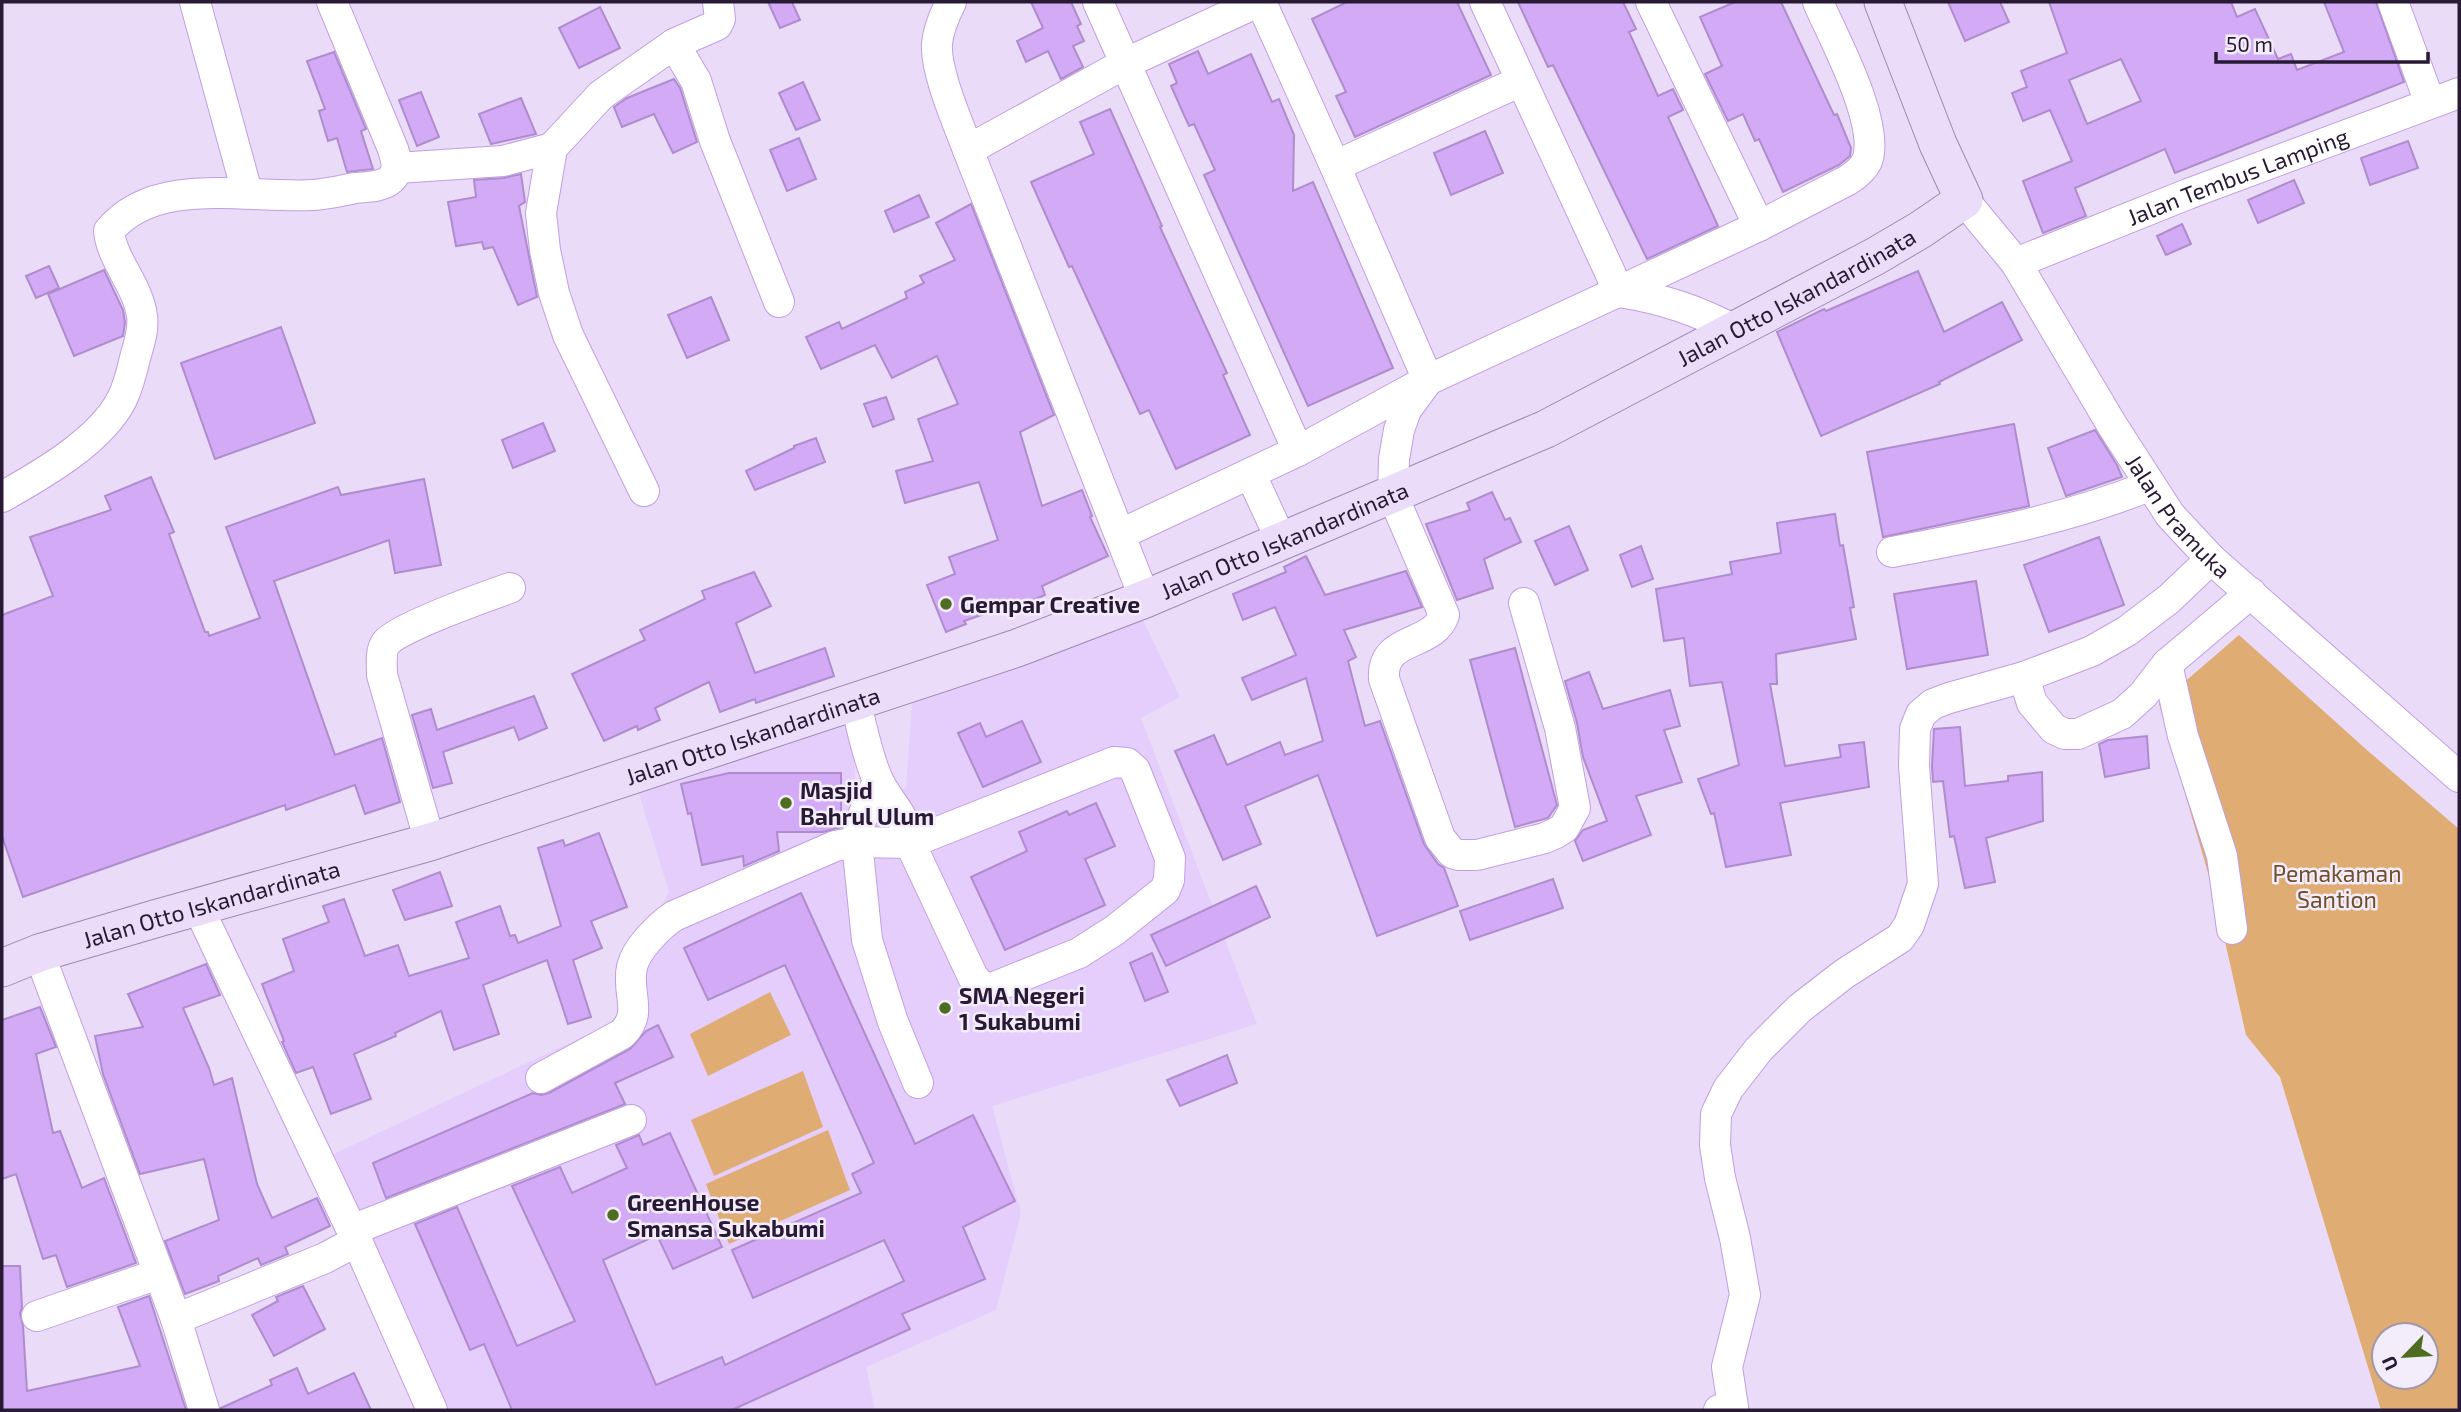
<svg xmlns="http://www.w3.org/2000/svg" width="2461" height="1412" viewBox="0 0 2461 1412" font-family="'Exo 2',sans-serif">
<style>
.built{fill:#e5cefb}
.green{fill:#dfac74;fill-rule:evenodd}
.building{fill:#d3aaf6;stroke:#af8cce;stroke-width:2;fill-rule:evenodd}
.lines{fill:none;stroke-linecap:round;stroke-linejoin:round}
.minor-casing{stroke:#c29ee2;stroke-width:32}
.major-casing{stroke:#9e89b2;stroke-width:39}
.minor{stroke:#fff;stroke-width:30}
.major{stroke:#ebdcfa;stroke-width:37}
.poi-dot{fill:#4f6d22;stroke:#f3ecfa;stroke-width:2.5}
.labels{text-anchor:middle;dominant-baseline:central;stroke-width:5;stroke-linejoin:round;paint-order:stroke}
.street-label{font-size:23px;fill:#281a34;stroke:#f3ecfa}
.poi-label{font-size:23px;font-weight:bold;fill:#281a34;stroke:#f3ecfa;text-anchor:start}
.park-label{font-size:23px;fill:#704f2a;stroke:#f3ecfa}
</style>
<rect width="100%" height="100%" fill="#eadbf8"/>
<polygon class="built" points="1138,610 1180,697 1141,718 1257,1024 992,1106 1021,1213 996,1310 866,1367 875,1410 445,1410 334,1154 629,1015 649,1001 638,950 669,892 636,784 853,721 856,809 906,787 913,690"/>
<g class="green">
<path d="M2239,635l129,116 91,78v581h-78l-101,-333 -34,-42 -31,-138 -56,-193zM2384,1335h42v42h-42z"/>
<polygon points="770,992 791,1035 708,1076 690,1034"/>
<polygon points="803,1071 823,1127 714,1176 691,1120"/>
<polygon points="828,1130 850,1190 729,1244 706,1184"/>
</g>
<g class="building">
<polygon points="768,2 792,2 800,20 780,28"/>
<polygon points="1031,2 1071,2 1081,24 1077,26 1084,41 1073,46 1083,67 1061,79 1048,51 1026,62 1017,41 1043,28"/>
<polygon points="1347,2 1457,2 1491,75 1355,137 1336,96 1346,92 1312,19"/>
<polygon points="1518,2 1623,2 1636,29 1629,32 1658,96 1673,89 1683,110 1668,117 1718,226 1647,259 1553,65 1548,67"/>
<polygon points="1735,2 1781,2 1834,115 1837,114 1851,148 1850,156 1839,165 1783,192 1759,139 1755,141 1743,114 1728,121 1705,74 1722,66 1700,17"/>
<polygon points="1948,2 2000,2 2009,22 1965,41"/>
<path d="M2049,2h182l6,15 18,-8 23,50 13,-5 6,16 47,-18 -20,-50h52l28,80 -229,91 -10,-24 -90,39 11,28 -43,17 -20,-52 49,-20 -22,-51 -27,11 -11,-28 15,-6 -6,-16 46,-18zM2121,59l20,42 -54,23 -18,-44z"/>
<polygon points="600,7 620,48 579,68 559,28"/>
<polygon points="1198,51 1208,74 1251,54 1272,102 1279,99 1294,135 1293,191 1313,182 1393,368 1308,406 1204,175 1215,170 1194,124 1189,126 1171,86 1177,83 1169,64"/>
<polygon points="334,52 366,129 361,131 373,169 347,172 337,138 328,141 319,111 325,109 307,61"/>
<polygon points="674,79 680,88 697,142 673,153 654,114 622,127 614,107 627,98"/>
<polygon points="803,82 820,120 796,130 779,93"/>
<polygon points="421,92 439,137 417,146 399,100"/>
<polygon points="521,98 536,134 491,144 479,114"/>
<polygon points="1110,109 1162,226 1160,227 1227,373 1223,375 1250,435 1176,469 1149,410 1140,414 1072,266 1069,267 1031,182 1094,154 1080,122"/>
<polygon points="1485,131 1503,173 1451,195 1434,153"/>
<polygon points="799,138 816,179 787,191 770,150"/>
<polygon points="2408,141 2418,168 2370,185 2361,158"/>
<polygon points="521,174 525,202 519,206 537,297 518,305 493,247 484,249 482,242 456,246 448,202 476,197 474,180 504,178"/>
<polygon points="2294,180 2304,203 2258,223 2248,200"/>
<polygon points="919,195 929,217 894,232 885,211"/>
<polygon points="971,204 1054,415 1020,432 1042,506 1082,490 1092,516 1090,517 1108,556 1042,586 1045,595 1012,609 1010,605 964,621 966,624 946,632 927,585 955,574 949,557 998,540 979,482 905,503 896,471 933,461 918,419 958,404 937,356 892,378 875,345 821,369 806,337 839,322 842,329 907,298 905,292 924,283 920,276 955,260 936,223"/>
<polygon points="2182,224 2191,244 2166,255 2157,236"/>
<polygon points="49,266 59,288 36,298 26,276"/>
<polygon points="104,270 123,310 125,322 123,336 74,356 48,294"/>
<polygon points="1918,271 1944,332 2002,302 2022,340 1939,382 1940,384 1821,436 1777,332 1824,309 1826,311"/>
<polygon points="711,297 729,340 687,358 668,315"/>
<polygon points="281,327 315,423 215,459 181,363"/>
<polygon points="886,397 894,419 873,427 864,404"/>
<polygon points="543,423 555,451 513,468 502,440"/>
<polygon points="2014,424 2029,506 1883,537 1867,452"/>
<polygon points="2095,430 2117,465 2122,477 2066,496 2048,448"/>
<polygon points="816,438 825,462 755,490 746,471 794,448 794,446"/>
<polygon points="151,477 174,532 169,534 205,632 208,632 209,636 260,618 226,527 338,487 341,495 424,479 441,565 395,573 389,540 274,581 335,755 382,738 400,802 365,814 355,785 286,810 285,805 23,897 2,836 2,615 53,596 30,537 111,510 105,496"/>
<polygon points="1492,492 1505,520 1510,518 1521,542 1484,559 1493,588 1457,600 1426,524 1470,510 1467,503"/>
<polygon points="1835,514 1840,546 1843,545 1854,607 1850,608 1856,639 1776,654 1777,684 1770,684 1785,766 1841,757 1839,745 1864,742 1869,787 1780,803 1791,855 1726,867 1714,813 1711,814 1698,779 1739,765 1722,682 1690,686 1684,638 1664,641 1656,589 1732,574 1730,562 1781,553 1777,523"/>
<polygon points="1569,526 1588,570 1555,585 1535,541"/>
<polygon points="2099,537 2124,605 2049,632 2024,565"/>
<polygon points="1641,546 1653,579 1632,587 1620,555"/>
<polygon points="1306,556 1325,595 1406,571 1422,607 1344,630 1356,657 1348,661 1365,726 1380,721 1424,844 1438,864 1444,868 1458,906 1377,936 1318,775 1245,806 1261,844 1223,860 1175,751 1214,735 1227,765 1280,742 1285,755 1323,741 1306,678 1252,700 1242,678 1296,655 1275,607 1243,620 1233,594 1286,572 1284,567"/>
<polygon points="754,572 771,606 736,623 755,673 825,648 834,676 756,703 755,699 720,712 709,682 655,708 660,720 638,730 637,726 604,741 572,674 645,640 640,630 705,599 702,591"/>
<polygon points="1976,581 1988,655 1907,669 1894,594"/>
<polygon points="1515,648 1557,805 1548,818 1515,827 1470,660"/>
<polygon points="1589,672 1603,709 1670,690 1680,726 1664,730 1682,782 1636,796 1651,835 1583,861 1575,841 1583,830 1607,821 1583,757 1577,723 1565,681"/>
<polygon points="534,696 547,728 519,740 514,727 443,752 452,783 433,788 412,715 431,709 437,730"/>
<polygon points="1022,721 1041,762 983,787 958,733 980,723 986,737"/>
<polygon points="1960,727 1965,786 2008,781 2008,776 2042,772 2043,821 1986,838 1995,882 1965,888 1954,836 1950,837 1943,781 1933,782 1932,766 1934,729"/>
<polygon points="2147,736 2149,768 2105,777 2099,744 2108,740"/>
<polygon points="729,773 841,773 841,827 823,832 777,832 779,851 744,866 743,856 702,865 691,813 688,814 681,784"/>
<polygon points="1096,803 1115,846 1085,859 1105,905 1005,950 971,877 1027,851 1019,832 1067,811 1069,815"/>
<polygon points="599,833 627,907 591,921 602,948 573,960 591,1017 568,1024 547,960 483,985 499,1034 454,1050 441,1011 395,1033 396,1036 354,1054 371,1099 331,1114 313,1067 296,1073 282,1042 284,1041 262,984 294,971 283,939 329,922 323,906 344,899 365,956 398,945 409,976 469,958 456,922 500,906 510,936 515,935 518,943 561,926 538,848 563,840 565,846"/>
<polygon points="440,872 452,906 405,920 393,890"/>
<polygon points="1553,879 1563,908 1470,940 1460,911"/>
<polygon points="1256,886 1270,917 1166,966 1151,935"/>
<polygon points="801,893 915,1144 973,1115 1015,1201 963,1227 985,1279 902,1314 910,1329 732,1410 512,1410 484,1344 470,1350 415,1224 457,1207 517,1346 575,1321 512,1186 560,1167 572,1193 627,1168 616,1145 639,1135 643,1145 670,1133 722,1247 673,1269 657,1235 603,1260 656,1385 722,1357 725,1365 904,1281 884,1240 753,1298 732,1250 861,1193 852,1174 874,1163 785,965 708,1000 684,948"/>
<polygon points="1152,953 1168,992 1145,1001 1130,963"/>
<polygon points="206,964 220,995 183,1008 209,1068 214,1085 232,1078 257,1184 272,1218 317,1198 330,1226 285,1247 288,1254 261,1265 258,1258 218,1276 219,1281 185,1294 165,1241 219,1220 204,1159 140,1174 103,1074 95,1036 143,1027 128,994"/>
<polygon points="40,1007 56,1047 36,1054 53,1133 60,1131 82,1188 104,1178 136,1263 67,1287 56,1255 43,1259 16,1174 2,1179 2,1020"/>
<polygon points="658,1025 673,1057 615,1083 625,1104 386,1198 373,1163 533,1093 541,1095 549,1093 630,1049 646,1031"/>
<polygon points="1227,1055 1237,1083 1180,1106 1167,1080"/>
<polygon points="2,1266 20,1266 22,1308 20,1313 23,1326 27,1391 140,1366 118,1307 149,1296 186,1410 2,1410"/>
<polygon points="303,1286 325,1329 274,1356 252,1315 278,1301 276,1297"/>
<polygon points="297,1368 308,1394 354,1373 371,1410 221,1410 221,1408 272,1385 270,1380"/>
</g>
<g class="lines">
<defs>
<g id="minor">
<polyline points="195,2 247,192"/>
<path d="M951,2c-6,12 -13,28 -14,42 -2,27 21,79 31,106"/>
<polyline points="1098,2 1298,451"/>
<path d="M1261,2l74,164 93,214 -22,30 -7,20 -5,29 -1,37 51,119c-11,33 -63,20 -60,64l56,159 12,15 7,2h18l68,-17 11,-5 8,-5 11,-20 -15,-80 -36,-125"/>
<polyline points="1485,2 1619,292"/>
<polyline points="1651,2 1759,226"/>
<polyline points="2393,2 2430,103"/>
<polyline points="674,44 696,81 715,141 779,302"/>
<polyline points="1335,166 1521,81"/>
<polyline points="397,168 503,161 552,148"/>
<path id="s1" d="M1964,200l52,63 96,162 58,90 41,44 248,218"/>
<path id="s2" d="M2016,263l172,-69 271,-101"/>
<path d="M1619,292c44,7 78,18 117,39"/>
<polyline points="1251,475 1282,542"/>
<polyline points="644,491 568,335 554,293 545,250 541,213 552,148 601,95 674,44 717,25 720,19 718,2"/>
<path d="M2,497c39,-22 99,-56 120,-98 6,-12 10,-28 13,-41 4,-14 9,-28 7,-42 -4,-31 -30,-55 -33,-85 46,-57 141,-32 204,-36 14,-1 28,-4 42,-7 11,-1 28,-1 36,-9 9,-8 5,-20 2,-30l-61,-147"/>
<path d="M1121,534l177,-83 130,-71 331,-154 89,-46c8,-5 15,-11 19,-19 14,-37 -34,-124 -49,-159"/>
<path d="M1892,552c87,-16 175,-33 257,-66"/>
<polyline points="1145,599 968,150 1124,64 1258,2"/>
<polyline points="2167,664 2183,736 2222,856 2232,929"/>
<polyline points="2024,677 2032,703 2054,729 2065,734 2078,734 2122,714 2143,695 2167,664 2251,593"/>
<polygon points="1114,762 1127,763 1135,770 1170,858 1169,880 1165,890 1115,930 1079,953 992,988 981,986 973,977 910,843"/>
<polyline points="878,781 859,825 857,842 867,940 893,1022 918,1083"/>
<path d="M430,842l-48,-167c0,-10 -2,-24 4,-32 11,-15 101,-47 124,-55"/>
<polyline points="198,907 357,1241"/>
<polyline points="39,953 176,1319 204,1410"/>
<path d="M541,1078l81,-44c22,-21 4,-41 10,-67 4,-18 27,-41 42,-51l161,-70 22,-4 53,1c-6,-32 -20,-37 -32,-63 -11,-23 -16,-54 -23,-79"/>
<polyline points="352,1230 631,1120"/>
<polyline points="37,1316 158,1274"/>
<polyline points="176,1319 325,1258 357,1241 432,1410"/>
<polyline points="1719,1410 1733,1407 1727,1367 1745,1295 1735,1238 1720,1178 1715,1145 1716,1114 1728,1089 1759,1049 1800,1008 1844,974 1900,938 1909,925 1923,884 1914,766 1915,729 1921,714 1933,704 1949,698 2024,677 2092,651 2127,631 2169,599 2211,559"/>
</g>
<g id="major">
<path id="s3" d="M2,968l37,-15 119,-35 272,-76 587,-194 128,-49 401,-170 328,-172 46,-27 44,-30 -26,-56 -55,-142"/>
</g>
</defs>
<use href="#minor" class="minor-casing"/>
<use href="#major" class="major-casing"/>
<use href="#minor" class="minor"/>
<use href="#major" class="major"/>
</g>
<g class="poi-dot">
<circle cx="946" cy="604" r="7"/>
<circle cx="786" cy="803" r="7"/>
<circle cx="945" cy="1008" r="7"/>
<circle cx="613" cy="1215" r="7"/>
</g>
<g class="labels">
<g class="street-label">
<text stroke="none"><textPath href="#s2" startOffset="238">Jalan Tembus Lamping</textPath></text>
<text stroke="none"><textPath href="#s3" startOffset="1920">Jalan Otto Iskandardinata</textPath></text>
<text stroke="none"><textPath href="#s1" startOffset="383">Jalan Pramuka</textPath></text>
<text stroke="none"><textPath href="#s3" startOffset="1353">Jalan Otto Iskandardinata</textPath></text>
<text stroke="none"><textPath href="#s3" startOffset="786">Jalan Otto Iskandardinata</textPath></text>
<text stroke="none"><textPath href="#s3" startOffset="219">Jalan Otto Iskandardinata</textPath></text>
</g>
<g class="poi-label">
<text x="960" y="604">Gempar Creative</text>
<text x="800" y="790">Masjid<tspan x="800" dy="26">Bahrul Ulum</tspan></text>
<text x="959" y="995">SMA Negeri<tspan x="959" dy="26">1 Sukabumi</tspan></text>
<text x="627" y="1202">GreenHouse<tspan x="627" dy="26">Smansa Sukabumi</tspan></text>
</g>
<g class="park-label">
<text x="2337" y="873">Pemakaman<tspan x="2337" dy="26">Santion</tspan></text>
</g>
</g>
<rect width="2461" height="1412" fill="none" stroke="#281a34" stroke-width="7"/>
<g transform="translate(2405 1356) rotate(245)"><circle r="33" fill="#f3ecfa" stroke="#a298ab" stroke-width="2"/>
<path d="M0-5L12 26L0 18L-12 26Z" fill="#4f6d22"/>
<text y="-10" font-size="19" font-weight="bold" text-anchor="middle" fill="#281a34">U</text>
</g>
<path d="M2216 52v10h212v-10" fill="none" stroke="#281a34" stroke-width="3.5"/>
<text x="2226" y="52" font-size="21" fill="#281a34" stroke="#f3ecfa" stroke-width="5" paint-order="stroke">50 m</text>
</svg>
